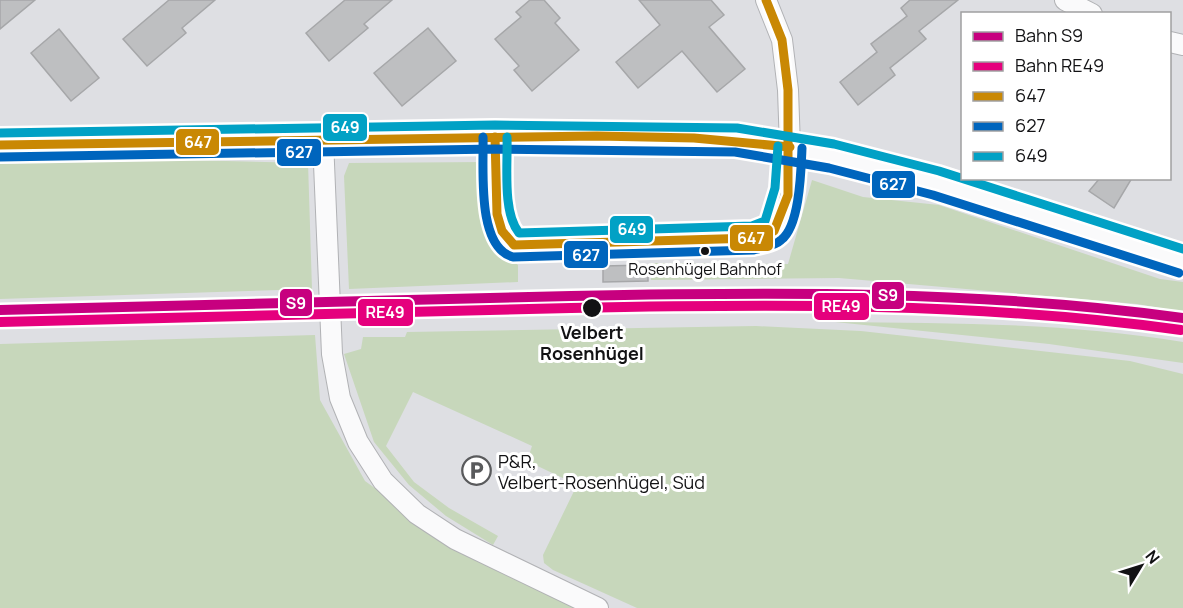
<svg xmlns="http://www.w3.org/2000/svg" width="1183" height="608" viewBox="0 0 1183 608" font-family="Manrope,sans-serif">
<style>
.green{fill:#c7d7bb}
.building{fill:#bebfc1;stroke:#a6a7a9;stroke-width:1.5}
.lines{fill:none;stroke-linecap:round;stroke-linejoin:round}
.service-casing{stroke:#b1b2b5;stroke-width:12}
.minor-casing{stroke:#b1b2b5;stroke-width:22}
.tertiary-casing{stroke:#b1b2b5;stroke-width:27}
.service{stroke:#fafafb;stroke-width:9}
.minor{stroke:#fafafb;stroke-width:20}
.tertiary{stroke:#fafafb;stroke-width:24}
.bus-1-casing{stroke:#fff;stroke-width:14}
.bus-2-casing{stroke:#fff;stroke-width:14}
.bus-3-casing{stroke:#fff;stroke-width:14}
.bus-1{stroke:#c98804;stroke-width:9}
.bus-2{stroke:#0065bd;stroke-width:9}
.bus-3{stroke:#01a1c5;stroke-width:9}
.rail-1-casing{stroke:#fff;stroke-width:15}
.rail-2-casing{stroke:#fff;stroke-width:15}
.rail-1{stroke:#c7007f;stroke-width:10}
.rail-2{stroke:#e5007d;stroke-width:10}
.bus-dot{fill:#121214;stroke:#fff;stroke-width:2}
.labels{text-anchor:middle;dominant-baseline:central;stroke-width:6;stroke-linejoin:round;paint-order:stroke}
.bus-label{font-size:16px;fill:#121214;stroke:#fff}
.stop-label{font-size:18px;font-weight:bold;fill:#121214;stroke:#fff}
.poi-label{font-size:18px;fill:#121214;stroke:#fff;text-anchor:start}
.line-badge{stroke:#fff;stroke-width:2}
.badge-label{font-size:16px;text-anchor:middle;font-weight:bold;fill:#fff}
</style>
<rect width="100%" height="100%" fill="#dedfe3"/>
<g class="green">
<polygon points="145,159 308,163 312,289 0,299 0,164"/>
<polygon points="484,162 494,243 518,265 518,282 349,289 344,176 349,163"/>
<polygon points="812,180 863,197 939,205 1160,279 1183,282 1183,312 1137,304 839,278 651,280 650,263 788,264"/>
<path d="M835,322c117,1 233,1 348,20v21l-134,-19z"/>
<polygon points="756,326 861,331 1130,361 1183,374 1183,608 637,608 553,570 544,563 543,555 575,489 567,480 527,461 532,446 413,392 386,446 414,482 449,508 498,536 493,545 446,516 409,485 374,442 344,354 361,349 363,337 405,337 407,332"/>
<polygon points="315,335 320,400 365,481 473,559 584,608 0,608 0,344"/>
</g>
<g class="building">
<polygon points="0,0 35,0 0,29"/>
<polygon points="169,0 215,0 182,28 186,33 147,66 123,39"/>
<polygon points="345,0 392,0 364,24 368,28 329,61 306,33"/>
<polygon points="530,0 544,0 560,18 555,23 579,50 532,91 514,70 519,66 495,39 521,17 516,12"/>
<polygon points="639,0 711,0 724,15 709,27 745,69 717,92 682,51 638,88 616,62 660,25"/>
<polygon points="910,0 958,0 919,31 926,39 890,68 895,75 858,105 840,82 877,52 871,44 907,16 901,8"/>
<polygon points="428,28 456,61 402,106 374,73"/>
<polygon points="59,29 99,78 71,101 31,53"/>
<polygon points="1100,178 1132,178 1114,208 1089,191"/>
<polygon points="648,265 648,281 603,282 603,266"/>
</g>
<g class="lines">
<defs>
<path id="service" d="M495,137l2,77 5,17 12,14 240,-7 20,-7c14,-30 14,-48 16,-80"/>
<g id="minor">
<polyline points="766,0 782,40 788,90 790,147"/>
<polyline points="1065,0 1092,14"/>
<polyline points="1170,42 1183,45"/>
<polyline points="323,140 332,354 340,398 358,442 383,481 417,514 455,539 598,608"/>
</g>
<polyline id="tertiary" points="0,145 495,137 736,140 831,156 936,183 1183,262"/>
</defs>
<use href="#service" class="service-casing"/>
<use href="#minor" class="minor-casing"/>
<use href="#tertiary" class="tertiary-casing"/>
<use href="#service" class="service"/>
<use href="#minor" class="minor"/>
<use href="#tertiary" class="tertiary"/>
<defs>
<g id="bus-1">
<polyline points="495,137 497,214 502,231 514,245 754,238 774,231 788,195 788,90 782,40 766,0"/>
<polyline points="0,145 597,136 694,138 790,147"/>
</g>
<g id="bus-2">
<path d="M483,137c1,30 -7,110 30,120l241,-7c8,-2 21,-4 27,-10 19,-14 20,-70 21,-92"/>
<polyline points="0,157 495,149 735,152 829,168 933,195 1179,273"/>
</g>
<g id="bus-3">
<polyline points="0,133 495,125 737,128 834,144 939,171 1183,249"/>
<path d="M507,137c1,27 -5,75 12,96l233,-7 13,-5 10,-33 3,-42"/>
</g>
</defs>
<use href="#bus-1" class="bus-1-casing"/>
<use href="#bus-2" class="bus-2-casing"/>
<use href="#bus-3" class="bus-3-casing"/>
<use href="#bus-1" class="bus-1"/>
<use href="#bus-2" class="bus-2"/>
<use href="#bus-3" class="bus-3"/>
<defs>
<path id="rail-1" d="M0,310c190,-4 381,-10 571,-14 205,-4 409,-6 612,22"/>
<path id="rail-2" d="M0,322c190,-4 380,-10 571,-14 204,-4 407,-6 610,22"/>
</defs>
<use href="#rail-1" class="rail-1-casing"/>
<use href="#rail-2" class="rail-2-casing"/>
<use href="#rail-1" class="rail-1"/>
<use href="#rail-2" class="rail-2"/>
</g>
<defs>
<symbol id="parking-ring" viewBox="-11 -11 22 22"><circle r="9.5" fill="#fff" stroke="#595a5c" stroke-width="1.5"/><path d="M-3.5-5.5H1a3.5 3.5 0 0 1 0 7H-1V5.5H-3.5ZM-1-3.4V-.6H.8a1.4 1.4 0 0 0 0-2.8Z" fill="#595a5c"/></symbol>
</defs>
<g fill-rule="evenodd">
<use href="#parking-ring" x="460" y="454" width="33" height="33"/>
</g>
<g class="bus-dot">
<circle cx="705" cy="251" r="5"/>
<circle cx="592" cy="308" r="10"/>
</g>
<g class="labels">
<g class="bus-label">
<text x="705" y="269">Rosenhügel Bahnhof</text>
</g>
<g class="stop-label">
<text x="592" y="332">Velbert<tspan x="592" dy="21">Rosenhügel</tspan></text>
</g>
<g class="poi-label">
<text x="498" y="461">P&amp;R,<tspan x="498" dy="21">Velbert-Rosenhügel, Süd</tspan></text>
</g>
</g>
<g class="line-badge">
<rect x="322" y="113" width="46" height="29" rx="6" fill="#01a1c5"/>
<rect x="175" y="128" width="45" height="28" rx="6" fill="#c98804"/>
<rect x="276" y="138" width="46" height="29" rx="6" fill="#0065bd"/>
<rect x="871" y="170" width="45" height="29" rx="6" fill="#0065bd"/>
<rect x="609" y="215" width="45" height="29" rx="6" fill="#01a1c5"/>
<rect x="729" y="224" width="45" height="28" rx="6" fill="#c98804"/>
<rect x="563" y="240" width="46" height="29" rx="6" fill="#0065bd"/>
<rect x="871" y="281" width="34" height="29" rx="6" fill="#c7007f"/>
<rect x="279" y="288" width="34" height="29" rx="6" fill="#c7007f"/>
<rect x="813" y="292" width="57" height="29" rx="6" fill="#e5007d"/>
<rect x="357" y="298" width="57" height="29" rx="6" fill="#e5007d"/>
</g>
<g class="badge-label">
<text x="345" y="133">649</text>
<text x="198" y="148">647</text>
<text x="299" y="158">627</text>
<text x="893" y="190">627</text>
<text x="632" y="235">649</text>
<text x="751" y="244">647</text>
<text x="586" y="261">627</text>
<text x="888" y="301">S9</text>
<text x="296" y="309">S9</text>
<text x="841" y="312">RE49</text>
<text x="385" y="318">RE49</text>
</g>
<rect x="961" y="12" width="210" height="168" fill="#ffffff" stroke="#a0a0a1" stroke-width="1.5"/>
<rect x="973" y="32" width="30" height="9" fill="#c7007f" stroke="#a0a0a1" stroke-width="1.5"/>
<text x="1015" y="42" font-size="18" fill="#121214">Bahn S9</text>
<rect x="973" y="62" width="30" height="9" fill="#e5007d" stroke="#a0a0a1" stroke-width="1.5"/>
<text x="1015" y="72" font-size="18" fill="#121214">Bahn RE49</text>
<rect x="973" y="92" width="30" height="9" fill="#c98804" stroke="#a0a0a1" stroke-width="1.5"/>
<text x="1015" y="102" font-size="18" fill="#121214">647</text>
<rect x="973" y="122" width="30" height="9" fill="#0065bd" stroke="#a0a0a1" stroke-width="1.5"/>
<text x="1015" y="132" font-size="18" fill="#121214">627</text>
<rect x="973" y="152" width="30" height="9" fill="#01a1c5" stroke="#a0a0a1" stroke-width="1.5"/>
<text x="1015" y="162" font-size="18" fill="#121214">649</text>
<g transform="translate(1141 566) rotate(52)" stroke="#ffffff" stroke-width="4.5" paint-order="stroke">
<path d="M0-4.5L10 22L0 15L-10 22Z" fill="#121214"/>
<text y="-9" font-size="16" font-weight="bold" text-anchor="middle" fill="#121214">N</text>
</g>
</svg>
